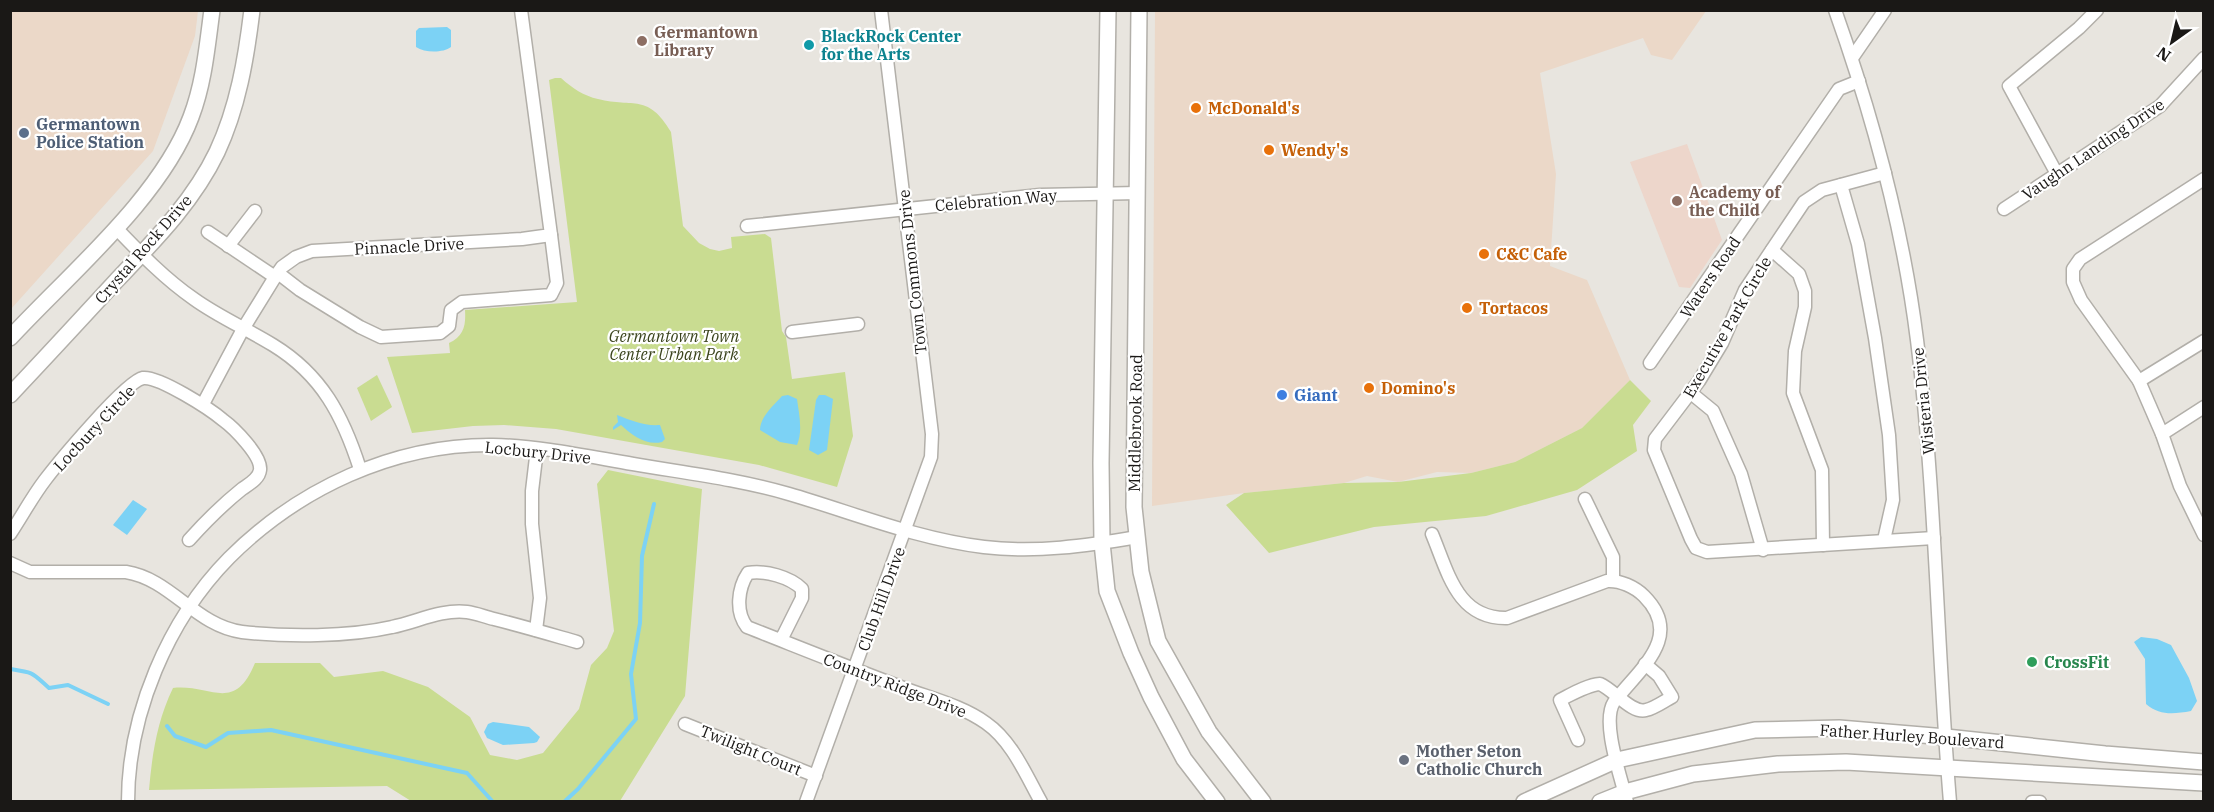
<svg xmlns="http://www.w3.org/2000/svg" width="2214" height="812" viewBox="0 0 2214 812" font-family="'IBM Plex Serif',serif">
<style>
.commercial{fill:#ebd8c8}
.education{fill:#edd6cb}
.green{fill:#c9dc91}
.water{fill:#7cd2f5}
.lines{fill:none;stroke-linecap:round;stroke-linejoin:round}
.stream{stroke:#7cd2f5;stroke-width:4}
.minor-casing{stroke:#b2afa9;stroke-width:15}
.major-casing{stroke:#b2afa9;stroke-width:18}
.minor{stroke:#fff;stroke-width:12}
.major{stroke:#fff;stroke-width:15}
.education-dot{fill:#8d6e63;stroke:#fff;stroke-width:2}
.culture-dot{fill:#0f9aa8;stroke:#fff;stroke-width:2}
.food-dot{fill:#e8710a;stroke:#fff;stroke-width:2}
.service-dot{fill:#5c6f8a;stroke:#fff;stroke-width:2}
.shop-dot{fill:#3f7fe0;stroke:#fff;stroke-width:2}
.leisure-dot{fill:#2e9e5b;stroke:#fff;stroke-width:2}
.worship-dot{fill:#6b7280;stroke:#fff;stroke-width:2}
.labels{text-anchor:middle;dominant-baseline:central;stroke-width:4.5;stroke-linejoin:round;paint-order:stroke}
.education-label{font-size:16px;font-weight:bold;fill:#785e54;stroke:#fff;text-anchor:start}
.culture-label{font-size:16px;font-weight:bold;fill:#0d838f;stroke:#fff;text-anchor:start}
.food-label{font-size:16px;font-weight:bold;fill:#c56008;stroke:#fff;text-anchor:start}
.service-label{font-size:16px;font-weight:bold;fill:#4e5e75;stroke:#fff;text-anchor:start}
.street-label{font-size:16px;fill:#1a1816;stroke:#fff}
.park-label{font-size:16px;font-style:italic;fill:#3a431c;stroke:#fff}
.shop-label{font-size:16px;font-weight:bold;fill:#366cbe;stroke:#fff;text-anchor:start}
.leisure-label{font-size:16px;font-weight:bold;fill:#27864d;stroke:#fff;text-anchor:start}
.worship-label{font-size:16px;font-weight:bold;fill:#5b616d;stroke:#fff;text-anchor:start}
</style>
<rect width="100%" height="100%" fill="#e8e5df"/>
<g class="commercial">
<polygon points="11,10 198,11 195,36 153,151 11,309"/>
<polygon points="1155,11 1706,11 1672,60 1651,55 1643,38 1540,73 1556,174 1550,266 1587,280 1630,380 1582,428 1515,462 1471,473 1437,472 1398,482 1367,476 1344,483 1244,493 1152,506"/>
</g>
<polygon class="education" points="1687,144 1722,240 1690,288 1679,287 1630,162"/>
<g class="green">
<path d="M555,78h6c11,10 23,18 37,21 36,9 50,-6 73,33l12,94 16,17 11,6 9,2 13,-3 -1,-11 34,-3 6,4 11,93 4,6 6,42 53,-7 8,64 -16,51 -78,-22 -203,-36 -52,-4 -31,1 -61,7 -25,-76 63,-4 -1,-10c15,-7 17,-18 16,-33l112,-8 -28,-222z"/>
<polygon points="377,375 392,407 371,421 357,388"/>
<polygon points="1630,380 1651,401 1633,425 1637,451 1577,490 1486,516 1374,527 1269,553 1226,505 1244,493 1344,483 1398,482 1471,473 1515,462 1582,428"/>
<path d="M608,470l94,19 -17,207 -65,105h-209l-24,-15 -238,4c3,-35 8,-69 24,-102 38,-4 61,26 82,-25h65l14,14 49,-6 45,16 42,30 20,38 27,5 26,-7 36,-44 12,-44 16,-17 7,-17 -17,-147z"/>
</g>
<g class="water">
<path d="M447,27l4,3v17c-8,6 -26,6 -35,0v-16l3,-3z"/>
<path d="M788,395l9,4c2,15 6,32 0,46l-17,-3 -20,-12c0,-13 14,-25 22,-34z"/>
<polygon points="819,395 825,395 833,399 827,450 818,455 809,450 816,400"/>
<path d="M617,415c16,6 26,11 43,10l5,14 -3,3c-16,4 -30,-7 -41,-17l-8,5v-3l5,-5z"/>
<polygon points="133,500 147,509 127,535 113,525"/>
<path d="M2141,637l16,2 14,6 18,33 8,23 -6,10c-17,3 -31,5 -45,-7l-1,-45 -11,-17z"/>
<polygon points="493,722 529,727 540,737 537,742 534,743 503,745 487,738 484,732 488,724"/>
</g>
<g class="lines">
<g class="stream">
<path d="M10,669c25,4 21,3 39,19l19,-3 40,19"/>
<polyline points="167,726 175,736 206,747 228,733 271,730 467,773 493,802"/>
<polyline points="564,802 578,789 636,719 631,674 640,623 642,556 654,504"/>
</g>
<defs>
<g id="minor">
<path d="M1835,10c38,107 68,218 82,330 19,153 20,308 33,462"/>
<polyline points="1852,58 1885,10"/>
<polyline points="1885,173 1822,190 1804,202 1745,290 1722,343 1699,381 1655,439 1654,450 1691,539 1696,548 1707,552 1934,538"/>
<polyline points="2057,174 2009,86 2079,28 2097,10"/>
<polyline points="2204,179 2080,259 2073,269 2073,282 2081,300 2139,381 2162,434 2180,486 2204,535"/>
<polyline points="1841,185 1858,244 1875,338 1889,435 1893,500 1884,540"/>
<polyline points="2004,209 2160,106 2204,58"/>
<polyline points="747,226 1040,195 1138,193"/>
<path d="M116,228c24,25 49,51 78,71 25,18 53,30 79,46 49,30 70,71 87,124"/>
<polyline points="208,232 275,277"/>
<polyline points="228,246 255,211"/>
<polyline points="1772,250 1799,274 1805,291 1805,307 1795,351 1793,393 1822,470 1823,545"/>
<polyline points="278,273 300,290 360,327 381,337 440,333 449,326 451,310 462,302 551,295 557,283 551,235"/>
<polyline points="792,332 858,324"/>
<polyline points="1650,363 1839,89 1859,81"/>
<polyline points="2139,381 2204,341"/>
<polyline points="1691,393 1713,411 1741,474 1763,550"/>
<polyline points="203,404 243,329 275,277 282,267 296,257 312,251 522,239 551,235 521,10"/>
<polyline points="2162,434 2204,407"/>
<polyline points="1585,499 1613,557 1613,580"/>
<path d="M10,534c12,-18 22,-37 35,-54 13,-17 81,-99 98,-102 16,-2 67,31 80,42 11,8 39,36 37,50 -1,9 -11,14 -18,19 -20,16 -36,32 -53,51"/>
<path d="M1432,534c16,38 25,85 75,84l100,-37c13,-1 28,6 37,15 41,41 -5,73 -30,106 -13,20 7,75 13,100"/>
<path d="M10,563l20,9h96c45,7 70,54 116,60 45,5 106,5 150,-5 25,-5 49,-18 75,-15 9,1 18,5 27,7 28,7 55,15 83,23"/>
<polyline points="536,630 540,598 532,524 532,491 537,449"/>
<path d="M781,640l21,-42v-9c-12,-12 -37,-19 -54,-16 -10,15 -13,39 -1,54 51,20 103,41 154,60 28,11 60,18 85,36 26,18 40,52 55,79"/>
<polyline points="685,724 816,776"/>
<path d="M1578,740l-18,-40c12,-6 27,-15 40,-16 14,6 32,30 46,26 9,-2 18,-9 26,-13l-13,-21 -14,-12"/>
<path d="M128,802c0,-88 40,-182 101,-244 69,-69 164,-114 264,-113 47,1 93,11 140,19 52,9 105,15 156,30 65,19 128,45 195,53 52,6 102,-1 153,-10"/>
<polyline points="806,802 931,457 932,434 881,10"/>
<polyline points="2032,802 2040,802"/>
</g>
<g id="major">
<polyline points="1108,10 1101,463 1102,543 1107,591 1131,653 1151,697 1184,759 1217,802"/>
<polyline points="1139,10 1134,507 1141,572 1158,641 1209,732 1263,802"/>
<path d="M10,338c58,-63 151,-140 181,-221 13,-34 16,-70 21,-107"/>
<path d="M10,395c36,-38 71,-76 106,-114 38,-40 77,-79 101,-129 21,-45 29,-93 35,-142"/>
<polyline points="1524,802 1617,760 1755,730 1839,728 1946,737 2105,754 2204,762"/>
<polyline points="1600,802 1625,792 1693,774 1778,764 1846,762 2204,783"/>
</g>
</defs>
<use href="#minor" class="minor-casing"/>
<use href="#major" class="major-casing"/>
<use href="#minor" class="minor"/>
<use href="#major" class="major"/>
</g>
<g class="education-dot">
<circle cx="642" cy="41" r="6"/>
<circle cx="1677" cy="201" r="6"/>
</g>
<circle class="culture-dot" cx="809" cy="45" r="6"/>
<g class="food-dot">
<circle cx="1196" cy="108" r="6"/>
<circle cx="1269" cy="150" r="6"/>
<circle cx="1484" cy="254" r="6"/>
<circle cx="1467" cy="308" r="6"/>
<circle cx="1369" cy="388" r="6"/>
</g>
<circle class="service-dot" cx="24" cy="133" r="6"/>
<circle class="shop-dot" cx="1282" cy="395" r="6"/>
<circle class="leisure-dot" cx="2032" cy="662" r="6"/>
<circle class="worship-dot" cx="1404" cy="760" r="6"/>
<g class="labels">
<g class="education-label">
<text x="654" y="32">Germantown<tspan x="654" dy="18">Library</tspan></text>
<text x="1689" y="192">Academy of<tspan x="1689" dy="18">the Child</tspan></text>
</g>
<g class="culture-label">
<text x="821" y="36">BlackRock Center<tspan x="821" dy="18">for the Arts</tspan></text>
</g>
<g class="food-label">
<text x="1208" y="108">McDonald's</text>
<text x="1281" y="150">Wendy's</text>
<text x="1496" y="254">C&amp;C Cafe</text>
<text x="1479" y="308">Tortacos</text>
<text x="1381" y="388">Domino's</text>
</g>
<g class="service-label">
<text x="36" y="124">Germantown<tspan x="36" dy="18">Police Station</tspan></text>
</g>
<g class="street-label">
<text transform="translate(2093 149) rotate(-34)">Vaughn Landing Drive</text>
<text transform="translate(996 200) rotate(-5)">Celebration Way</text>
<text transform="translate(409 246) rotate(-3)">Pinnacle Drive</text>
<text transform="translate(143 249) rotate(-49)">Crystal Rock Drive</text>
<text transform="translate(912 272) rotate(-96)">Town Commons Drive</text>
<text transform="translate(1710 277) rotate(-56)">Waters Road</text>
<text transform="translate(1727 327) rotate(-60)">Executive Park Circle</text>
<text transform="translate(1923 401) rotate(-96)">Wisteria Drive</text>
<text transform="translate(1135 423) rotate(-89)">Middlebrook Road</text>
<text transform="translate(94 428) rotate(-47)">Locbury Circle</text>
<text transform="translate(538 452) rotate(6)">Locbury Drive</text>
<text transform="translate(881 599) rotate(-70)">Club Hill Drive</text>
<text transform="translate(895 685) rotate(21)">Country Ridge Drive</text>
<text transform="translate(1912 736) rotate(4)">Father Hurley Boulevard</text>
<text transform="translate(751 750) rotate(22)">Twilight Court</text>
</g>
<g class="park-label">
<text x="674" y="336">Germantown Town<tspan x="674" dy="18">Center Urban Park</tspan></text>
</g>
<g class="shop-label">
<text x="1294" y="395">Giant</text>
</g>
<g class="leisure-label">
<text x="2044" y="662">CrossFit</text>
</g>
<g class="worship-label">
<text x="1416" y="751">Mother Seton<tspan x="1416" dy="18">Catholic Church</tspan></text>
</g>
</g>
<rect width="2214" height="812" fill="none" stroke="#1a1816" stroke-width="24"/>
<g transform="translate(2172 42) rotate(214)" stroke="#ffffff" stroke-width="4.5" paint-order="stroke">
<path d="M0-4.5L10 22L0 15L-10 22Z" fill="#1a1816"/>
<text y="-9" font-size="16" font-weight="bold" text-anchor="middle" fill="#1a1816">N</text>
</g>
</svg>
